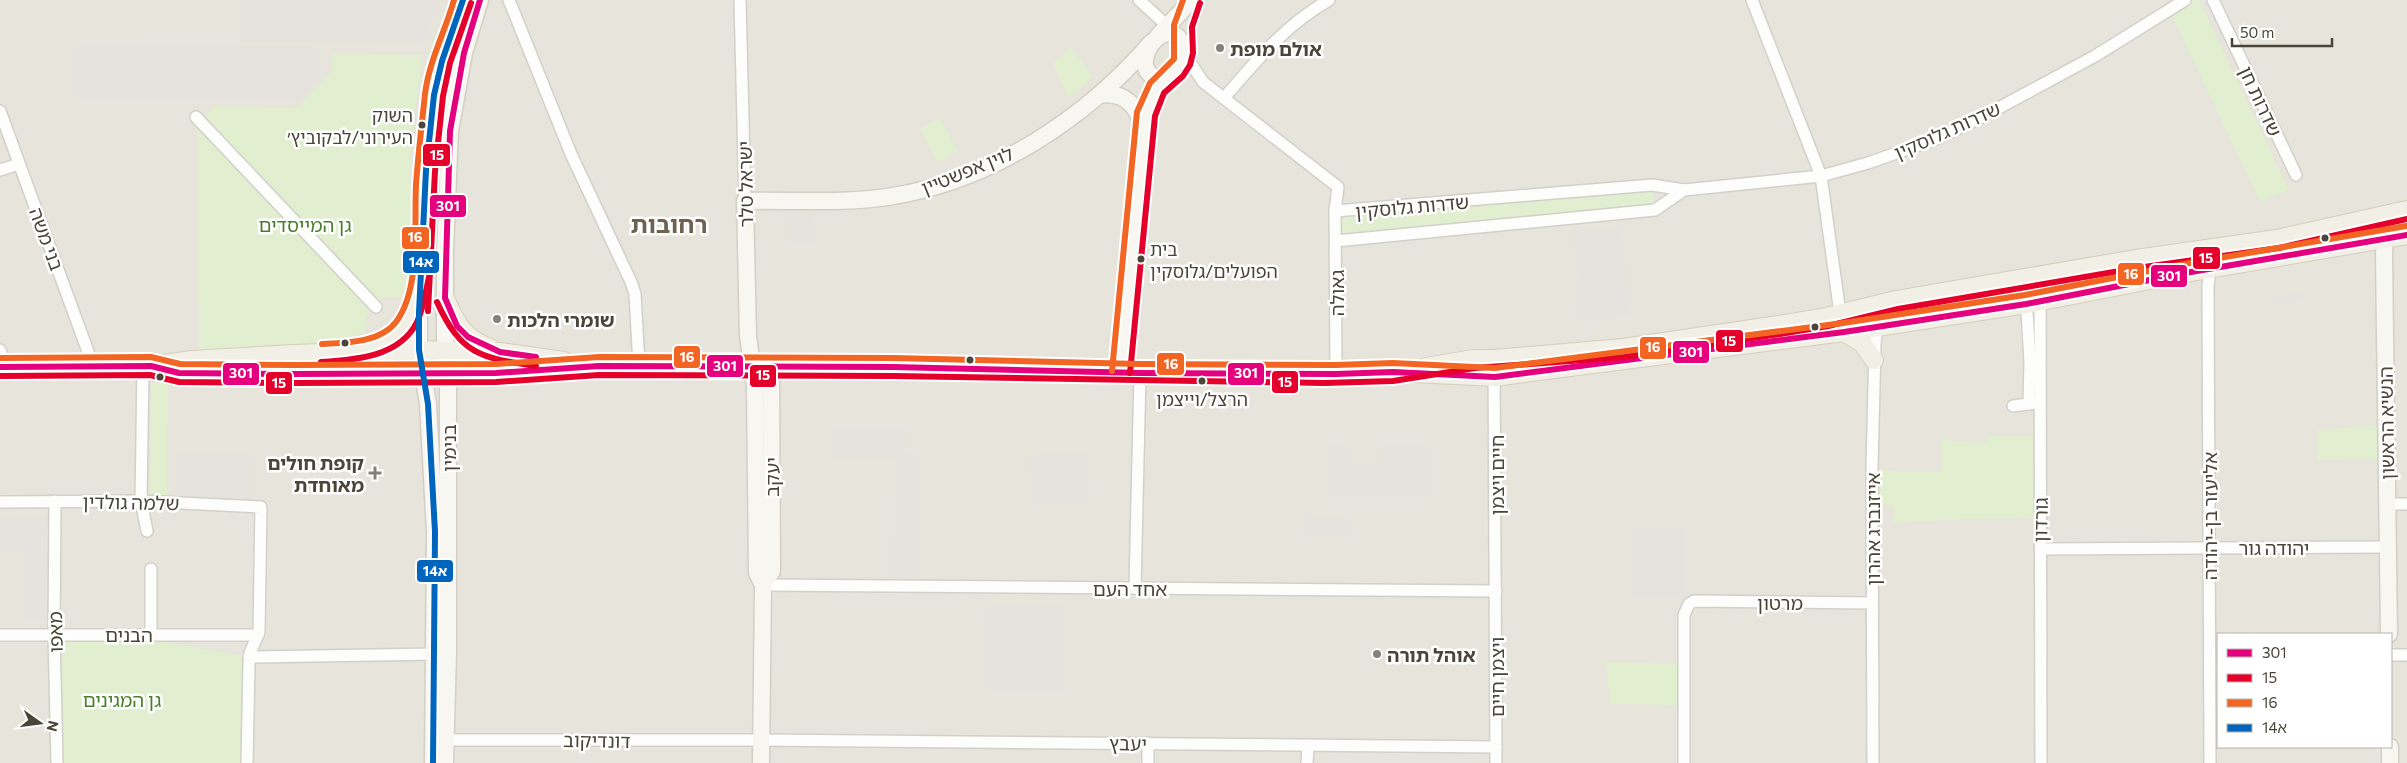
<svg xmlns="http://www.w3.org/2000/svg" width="2407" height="763" viewBox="0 0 2407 763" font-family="Commissioner,'Noto Sans Hebrew',sans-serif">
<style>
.residential{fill:#e7e4dc;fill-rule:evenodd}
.green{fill:#e1eecf}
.parking{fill:#e6e3df}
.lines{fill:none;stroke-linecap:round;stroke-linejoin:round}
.street-casing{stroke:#d2d0cb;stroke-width:14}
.secondary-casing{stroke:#d3cfc5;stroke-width:19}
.primary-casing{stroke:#d6cebb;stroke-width:20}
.street{stroke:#fdfdfc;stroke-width:11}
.secondary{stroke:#f7f6f1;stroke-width:16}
.primary{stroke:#f2efe6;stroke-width:18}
.bus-1-casing{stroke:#fff;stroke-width:10}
.bus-2-casing{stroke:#fff;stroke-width:10}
.bus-3-casing{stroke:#fff;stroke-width:10}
.bus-4-casing{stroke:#fff;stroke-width:10}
.bus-1{stroke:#e5007d;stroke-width:6}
.bus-2{stroke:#e4002b;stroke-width:6}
.bus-3{stroke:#f26522;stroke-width:6}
.bus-4{stroke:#0065bd;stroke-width:6}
.poi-dot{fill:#868178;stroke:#fff;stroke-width:2}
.bus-dot{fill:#4b4439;stroke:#fff;stroke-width:2}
.labels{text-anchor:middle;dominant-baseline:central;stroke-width:5;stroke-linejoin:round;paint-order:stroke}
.bus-label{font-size:18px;fill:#4b4439;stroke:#fff;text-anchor:end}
.poi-label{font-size:19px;font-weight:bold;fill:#4b4439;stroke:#fff;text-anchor:start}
.street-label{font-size:19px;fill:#4b4439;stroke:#fff}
.park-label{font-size:19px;fill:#4a7f2a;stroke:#fff}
.district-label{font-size:24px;font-weight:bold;fill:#6e6250;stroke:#fff}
.line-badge{stroke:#fff;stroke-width:2}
.badge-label{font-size:14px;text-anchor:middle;font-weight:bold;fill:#fff}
</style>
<rect width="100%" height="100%" fill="#f4f2ee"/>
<path class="residential" d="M0,0h2407v763h-2407zM2218,634h173v113h-173z"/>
<g class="green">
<polygon points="2195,0 2199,0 2289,190 2260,201 2172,16"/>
<polygon points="1071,47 1093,77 1069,98 1053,63"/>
<path d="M332,53l91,2c-6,40 -13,80 -13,121 0,40 5,81 -4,121h-23l-16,18 -2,18 -40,9 -126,9 -2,-224 17,-21 83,2 35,-37z"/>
<polygon points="940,118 958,151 938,162 920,129"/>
<polygon points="1652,187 1654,208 1337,237 1336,215"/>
<polygon points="151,383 168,383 167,503 150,503"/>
<polygon points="2378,425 2381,459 2317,460 2318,430"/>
<polygon points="1988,436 2041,436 2041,518 1969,519 1894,523 1893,506 1872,504 1872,468 1901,472 1941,472 1942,440 1985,443"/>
<polygon points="54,634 121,634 249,657 246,763 62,763"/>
<polygon points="1606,662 1684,664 1684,705 1610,704"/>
</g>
<g class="parking">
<polygon points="240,0 442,0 423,44 240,41"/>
<polygon points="84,44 311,47 321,53 321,68 320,77 302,97 292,101 82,101 72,92 73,54"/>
<polygon points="814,214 817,242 790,245 786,218"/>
<polygon points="1621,226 1631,316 1583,322 1573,231"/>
<polygon points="2301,291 2304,300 2276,306 2274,297"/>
<polygon points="831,428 908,428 906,451 916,453 916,583 894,582 895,459 831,459"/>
<polygon points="1328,446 1351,446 1352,463 1382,463 1382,446 1426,446 1426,497 1328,497"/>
<polygon points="1087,451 1089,503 1033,503 1029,455"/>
<polygon points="175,454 252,454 252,507 175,506"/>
<polygon points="0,515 47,515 49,621 24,621 23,552 0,552"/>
<polygon points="1307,515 1348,516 1347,538 1307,537"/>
<rect x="1631" y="528" width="55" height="70"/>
<polygon points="989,605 1065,605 1064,693 988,692"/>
</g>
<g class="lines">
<defs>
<g id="street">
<polyline points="509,0 571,154 631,282 635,294 639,366"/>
<polyline points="740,0 745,201"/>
<polyline points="1139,0 1172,30"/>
<polyline points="1752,0 1821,176 1840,313"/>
<polyline points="2213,0 2296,175"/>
<polyline points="1184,53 1203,82 1338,187 1335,211 1336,374"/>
<path d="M1224,98c33,-38 60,-72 105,-98"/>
<polyline points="0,111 94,368"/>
<polyline points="196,117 376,307"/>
<polyline points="0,170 19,164"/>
<polyline points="1335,211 1652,185 1684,190 1821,176 1868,163 1936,139 1980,118 2095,56 2185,0"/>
<polyline points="1336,241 1655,210 1684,190"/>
<polyline points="2040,276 2041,763"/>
<polyline points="2025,278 2030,362 2029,404"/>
<polyline points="0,350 6,367"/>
<polyline points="1494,359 1496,763"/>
<polyline points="143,367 141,501 147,531"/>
<polyline points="2013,406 2036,403"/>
<polyline points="55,501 54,634 57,763"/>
<polyline points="0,502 141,501 261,507 259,632 250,653 249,663 247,763"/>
<polyline points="2388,504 2407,504"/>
<polyline points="2040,549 2388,547"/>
<polyline points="151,569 151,635"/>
<polyline points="763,585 1496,591"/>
<polyline points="1135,588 1140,373"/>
<polyline points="0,635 258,635"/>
<polyline points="2391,655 2407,655"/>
<polyline points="249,657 435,654"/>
<polyline points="440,740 761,740 1496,747"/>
<polyline points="1148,763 1148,743"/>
<polyline points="1307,763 1308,745"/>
<polyline points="1684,763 1684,615 1689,604 1694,601 1872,603"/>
<polyline points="1873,763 1872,468 1875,344 1877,326 1894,301"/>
<polyline points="2210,763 2208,286 2210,269"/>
</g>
<g id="secondary">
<path d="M1170,33c27,7 10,54 -14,45 -23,-9 -6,-45 14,-45z"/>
<polyline points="1158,36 1192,0"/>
<path d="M1099,95c25,-4 39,10 44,34"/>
<polyline points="1121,372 1144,122 1153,93 1167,78"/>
<polyline points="763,585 772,571 771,367"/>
<polyline points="2389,634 2384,256 2385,229 2391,213"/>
<polyline points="2390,747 2390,763"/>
<polyline points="433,763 435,532 428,404 419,350 419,312 426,170 434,95 442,61 463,0"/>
<polyline points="445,763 448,653 448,387 445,339 445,251 450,131 464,53 480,0"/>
<path d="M761,763l2,-178 -6,-12 -2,-187 -7,-50 -3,-135c47,-1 102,3 148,-5 100,-16 193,-78 258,-153"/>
</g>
<g id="primary">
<path d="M445,298c10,24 19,41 45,50"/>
<polyline points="1844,332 1862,343 1874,360"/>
<path d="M368,346c42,-9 44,-39 53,-75"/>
<polyline points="151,366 179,373 293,374 496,373 599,366 893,367 1324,374 1393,372 1495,377 1516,374 1844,332 2026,304 2191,272 2407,235"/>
<polyline points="0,367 151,366 192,360 293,354 412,350 500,352 564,361"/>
<polyline points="1426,367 1474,359 1494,359 1623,348 1779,325 1826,317 1896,300 2136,259 2277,239 2407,210"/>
</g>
</defs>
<use href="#street" class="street-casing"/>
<use href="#secondary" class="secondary-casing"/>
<use href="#primary" class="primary-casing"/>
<use href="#street" class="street"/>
<use href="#secondary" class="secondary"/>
<use href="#primary" class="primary"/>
<defs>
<g id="bus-1">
<polyline points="480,0 464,53 450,131 445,298 457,326 468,337 500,352 536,357"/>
<polyline points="0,367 151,366 179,373 293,374 496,373 599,366 893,367 1140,373 1336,374 1393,372 1495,377 1844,332 2026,304 2191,272 2407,235"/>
</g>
<g id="bus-2">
<path d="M437,302c24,53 44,56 99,64"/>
<polyline points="428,311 435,171 443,96 450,63 471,3"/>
<path d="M321,362c34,-2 79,-5 96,-40 7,-15 9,-33 13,-49"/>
<polyline points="1130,373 1155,116 1164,93 1183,76 1190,65 1193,53 1192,27 1200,3"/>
<polyline points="0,376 150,375 179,382 293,383 496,382 599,375 893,376 1324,383 1393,381 1475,368 1624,357 1780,334 1828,326 1898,309 2137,268 2279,248 2407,219"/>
</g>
<g id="bus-3">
<path d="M322,344c23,-1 58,-1 74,-22 25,-33 18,-98 20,-137 2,-30 6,-61 9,-91 4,-33 20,-62 29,-94"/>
<polyline points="0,358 151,357 180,364 293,365 496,364 599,357 893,358 1140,364 1336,365 1393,363 1495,368 1843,323 2025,295 2190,263 2406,226"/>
<polyline points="1112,371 1137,112 1150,83 1174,59 1174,25 1183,0"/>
</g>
<polyline id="bus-4" points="433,763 435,532 428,404 419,350 419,312 426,170 434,95 442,61 463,0"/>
</defs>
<use href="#bus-1" class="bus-1-casing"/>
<use href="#bus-2" class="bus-2-casing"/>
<use href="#bus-3" class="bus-3-casing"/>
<use href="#bus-4" class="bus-4-casing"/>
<use href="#bus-1" class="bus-1"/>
<use href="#bus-2" class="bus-2"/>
<use href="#bus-3" class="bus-3"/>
<use href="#bus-4" class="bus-4"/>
</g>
<g class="poi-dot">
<circle cx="1220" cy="48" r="5"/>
<circle cx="497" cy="319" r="5"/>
<path d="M372.5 465.5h5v5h5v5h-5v5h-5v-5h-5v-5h5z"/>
<circle cx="1377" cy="654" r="5"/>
</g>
<g class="bus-dot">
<circle cx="422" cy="125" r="4.5"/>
<circle cx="2325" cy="238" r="4.5"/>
<circle cx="1141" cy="259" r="4.5"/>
<circle cx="1815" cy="327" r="4.5"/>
<circle cx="345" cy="343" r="4.5"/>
<circle cx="970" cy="360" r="4.5"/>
<circle cx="160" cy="377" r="4.5"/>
<circle cx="1202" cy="381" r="4.5"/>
</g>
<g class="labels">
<g class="bus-label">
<text x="413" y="115">השוק<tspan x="413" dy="22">העירוני/לבקוביץ׳</tspan></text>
<text x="1150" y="249" text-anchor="start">בית<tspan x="1150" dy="22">הפועלים/גלוסקין</tspan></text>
<text x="1202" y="399" text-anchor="middle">הרצל/וייצמן</text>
</g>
<g class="poi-label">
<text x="1230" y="48">אולם מופת</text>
<text x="507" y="319">שומרי הלכות</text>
<text x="364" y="462" text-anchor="end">קופת חולים<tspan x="364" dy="22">מאוחדת</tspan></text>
<text x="1387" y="654">אוהל תורה</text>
</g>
<g class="street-label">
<text transform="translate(2261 101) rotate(65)">שדרות חן</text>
<text transform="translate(1947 130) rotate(-24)">שדרות גלוסקין</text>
<text transform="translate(967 170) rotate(-22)">לוין אפשטיין</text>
<text transform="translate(745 184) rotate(-91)">ישראל טלר</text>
<text transform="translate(1412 206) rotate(-5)">שדרות גלוסקין</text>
<text transform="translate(47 239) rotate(70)">בני משה</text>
<text transform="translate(1336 293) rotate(-90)">גאולה</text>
<text transform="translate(2386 423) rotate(-91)">הנשיא הראשון</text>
<text transform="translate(448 448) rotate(-90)">בנימין</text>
<text transform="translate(1496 475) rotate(-90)">חיים ויצמן</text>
<text transform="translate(771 477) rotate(-90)">יעקב</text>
<text transform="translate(131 502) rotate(1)">שלמה גולדין</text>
<text transform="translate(2209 516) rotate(-90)">אליעזר בן-יהודה</text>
<text transform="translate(2040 520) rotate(-89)">גורדון</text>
<text transform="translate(1872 529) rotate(-90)">אייזנברג אהרון</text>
<text x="2274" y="547">יהודה גור</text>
<text x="1130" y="588">אחד העם</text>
<text x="1780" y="602">מרטון</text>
<text transform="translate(55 632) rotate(-91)">מאפו</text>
<text x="129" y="634">הבנים</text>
<text transform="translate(1496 677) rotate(-90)">ויצמן חיים</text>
<text transform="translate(597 740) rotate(1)">דונדיקוב</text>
<text transform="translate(1128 743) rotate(1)">יעבץ</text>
</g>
<g class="park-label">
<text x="305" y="224">גן המייסדים</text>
<text x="122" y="699">גן המגינים</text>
</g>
<g class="district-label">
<text x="669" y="223">רחובות</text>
</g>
</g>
<g class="line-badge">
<rect x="422" y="143" width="29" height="24" rx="5" fill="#e4002b"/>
<rect x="429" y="194" width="38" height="24" rx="5" fill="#e5007d"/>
<rect x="401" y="226" width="29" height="24" rx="5" fill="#f26522"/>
<rect x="2192" y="246" width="29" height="24" rx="5" fill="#e4002b"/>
<rect x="402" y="250" width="38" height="24" rx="5" fill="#0065bd"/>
<rect x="2117" y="262" width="28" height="24" rx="5" fill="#f26522"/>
<rect x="2150" y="264" width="38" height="24" rx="5" fill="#e5007d"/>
<rect x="1715" y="329" width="29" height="24" rx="5" fill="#e4002b"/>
<rect x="1639" y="336" width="28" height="24" rx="5" fill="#f26522"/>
<rect x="1672" y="340" width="38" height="24" rx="5" fill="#e5007d"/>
<rect x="673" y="345" width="28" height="24" rx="5" fill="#f26522"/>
<rect x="1156" y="352" width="29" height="24" rx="5" fill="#f26522"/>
<rect x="706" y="354" width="38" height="24" rx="5" fill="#e5007d"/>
<rect x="1227" y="362" width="38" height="24" rx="5" fill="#e5007d"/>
<rect x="222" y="362" width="38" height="24" rx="5" fill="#e5007d"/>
<rect x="749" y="364" width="28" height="24" rx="5" fill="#e4002b"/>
<rect x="1271" y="370" width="28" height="24" rx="5" fill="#e4002b"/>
<rect x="265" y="371" width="28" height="24" rx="5" fill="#e4002b"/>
<rect x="416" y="559" width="38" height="24" rx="5" fill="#0065bd"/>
</g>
<g class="badge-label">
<text x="437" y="160">15</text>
<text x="448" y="211">301</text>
<text x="415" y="242">16</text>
<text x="2206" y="263">15</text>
<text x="421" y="267">14א</text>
<text x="2131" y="279">16</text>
<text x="2169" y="281">301</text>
<text x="1729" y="346">15</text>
<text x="1653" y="352">16</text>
<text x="1691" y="357">301</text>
<text x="687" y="362">16</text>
<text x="1171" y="369">16</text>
<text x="725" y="371">301</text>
<text x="1246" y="378">301</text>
<text x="241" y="378">301</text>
<text x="763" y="380">15</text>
<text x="1285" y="387">15</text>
<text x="279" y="388">15</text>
<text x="435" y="576">14א</text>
</g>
<rect x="2217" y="633" width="175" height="115" fill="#ffffff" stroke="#b7b4b0"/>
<rect x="2227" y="649" width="25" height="8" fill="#e5007d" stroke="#b7b4b0"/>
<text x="2262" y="658" font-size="15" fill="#4b4439">301</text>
<rect x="2227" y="674" width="25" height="8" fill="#e4002b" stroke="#b7b4b0"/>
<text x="2262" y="683" font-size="15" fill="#4b4439">15</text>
<rect x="2227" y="699" width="25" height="8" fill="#f26522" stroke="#b7b4b0"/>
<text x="2262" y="708" font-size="15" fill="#4b4439">16</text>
<rect x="2227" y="724" width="25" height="8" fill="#0065bd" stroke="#b7b4b0"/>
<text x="2262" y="733" font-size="15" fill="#4b4439">14א</text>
<g transform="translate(40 723) rotate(104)" stroke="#ffffff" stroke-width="4" paint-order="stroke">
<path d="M0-4L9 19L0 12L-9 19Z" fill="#4b4439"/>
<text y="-8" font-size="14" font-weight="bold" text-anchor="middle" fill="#4b4439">N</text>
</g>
<path d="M2232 38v8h100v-8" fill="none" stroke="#4b4439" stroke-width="2.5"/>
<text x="2240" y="38" font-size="15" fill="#4b4439" stroke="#ffffff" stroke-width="4" paint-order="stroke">50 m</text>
</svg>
